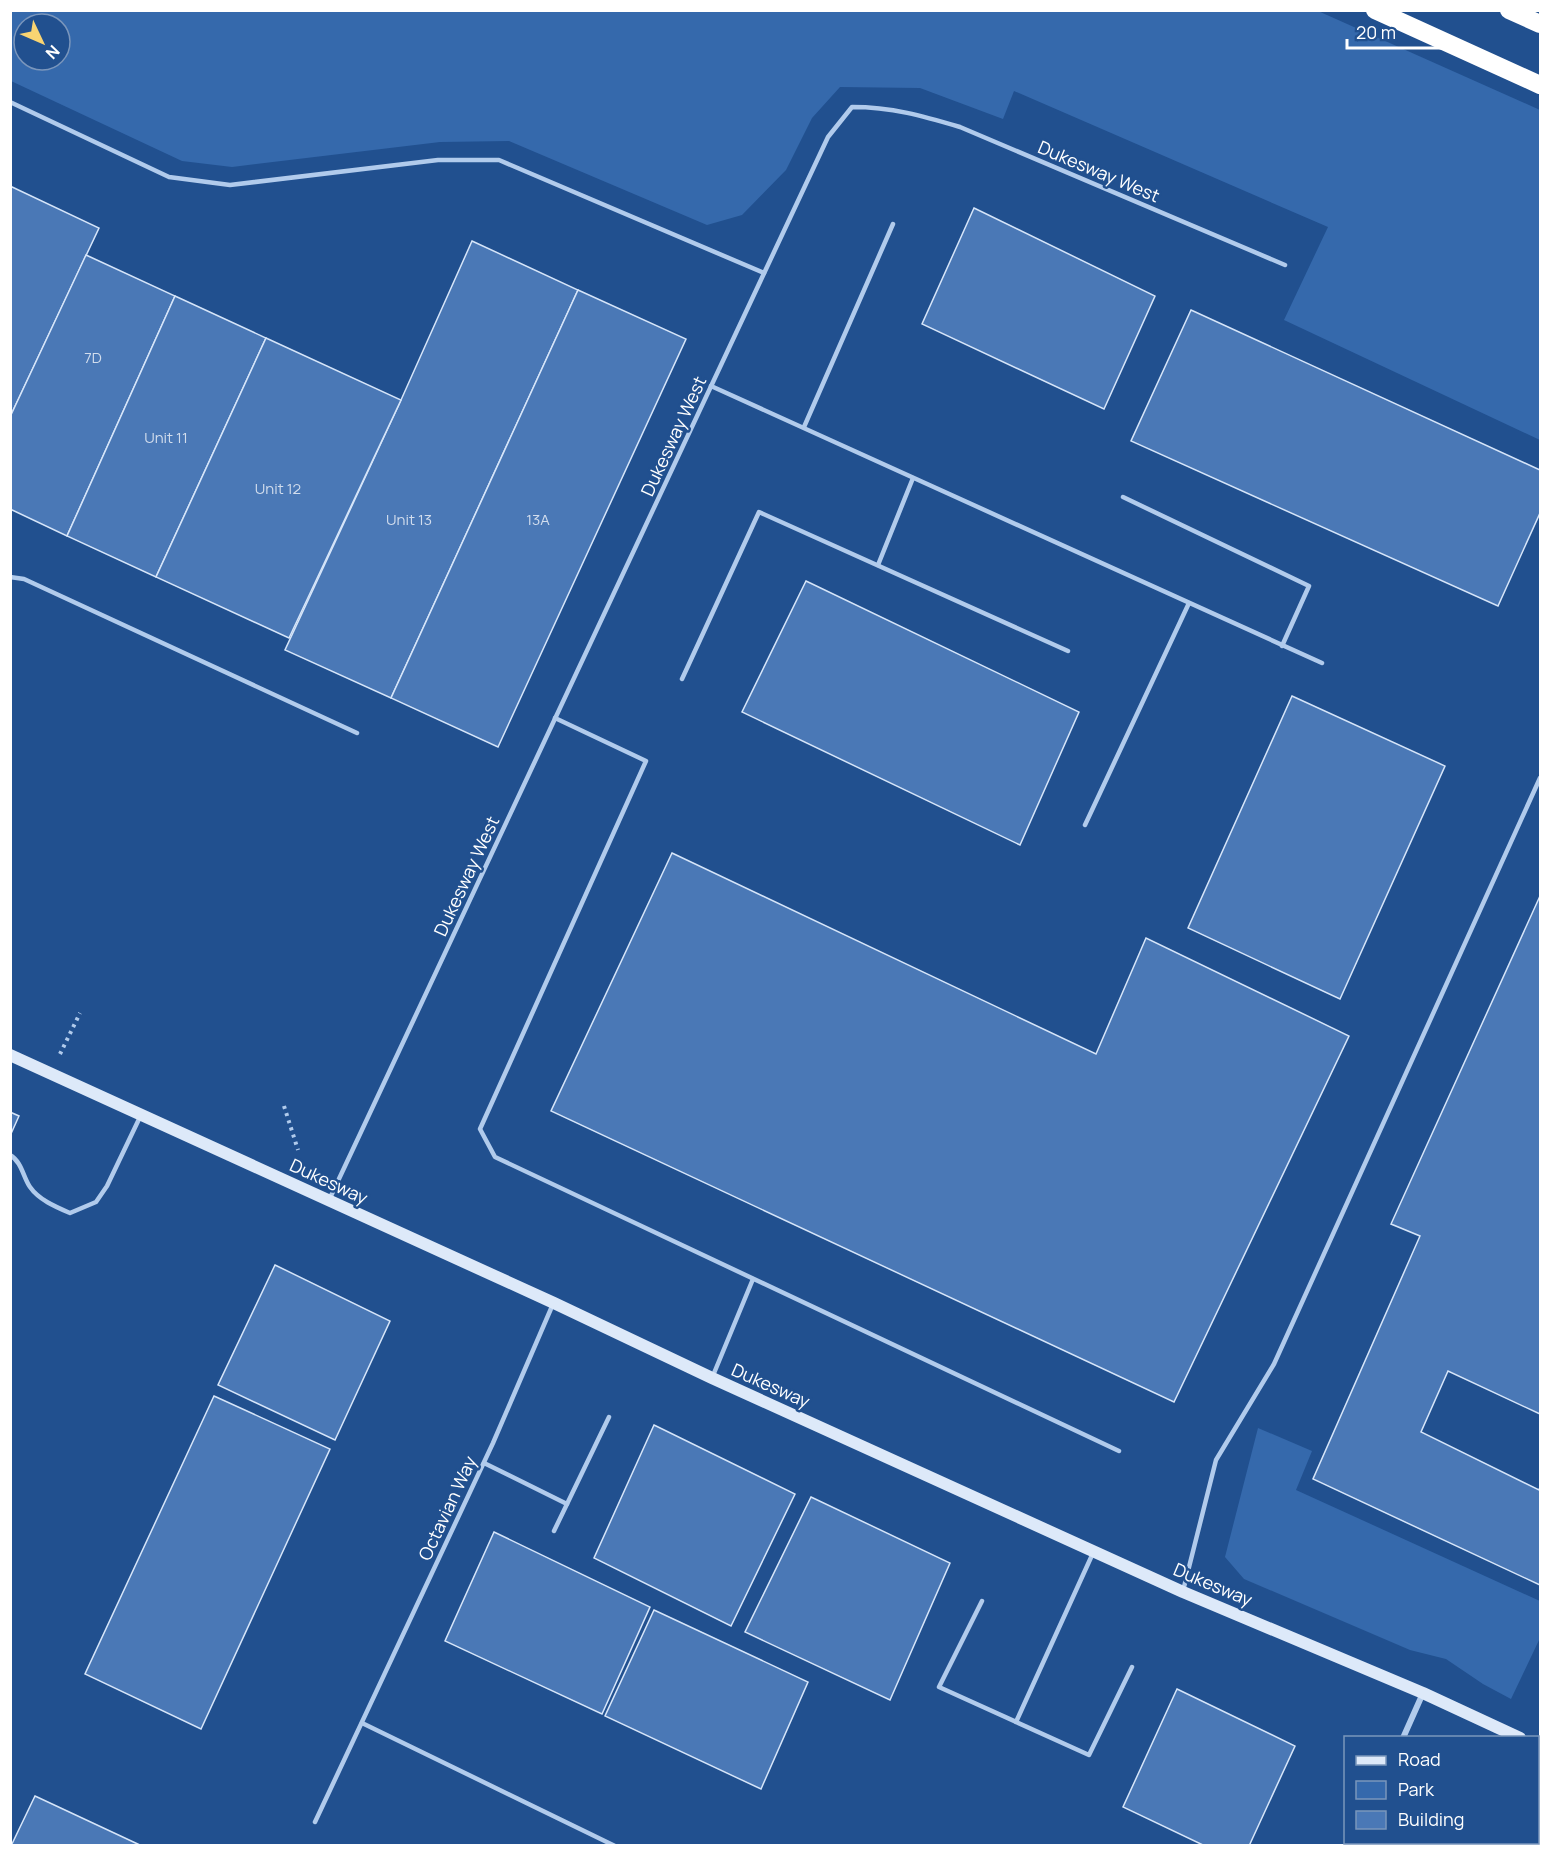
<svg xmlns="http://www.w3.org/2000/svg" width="1551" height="1856" viewBox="0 0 1551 1856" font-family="Manrope,sans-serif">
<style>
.green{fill:#3569ac;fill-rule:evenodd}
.building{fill:#4a78b6;stroke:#d6e5f9;stroke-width:1.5}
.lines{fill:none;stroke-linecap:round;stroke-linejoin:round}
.path{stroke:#b1cbec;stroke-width:4;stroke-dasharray:3 4.5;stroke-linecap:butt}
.lane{stroke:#b1cbec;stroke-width:4.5}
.street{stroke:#b1cbec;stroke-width:6}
.secondary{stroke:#dde9f9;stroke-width:12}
.highway{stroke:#fff;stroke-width:18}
.labels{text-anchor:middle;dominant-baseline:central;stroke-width:5;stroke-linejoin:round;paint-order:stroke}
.number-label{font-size:15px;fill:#d2dded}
.street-label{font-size:18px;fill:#fff;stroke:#21508f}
</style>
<rect width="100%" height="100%" fill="#21508f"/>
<g class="green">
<path d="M11,10l1307,1 222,99v330l-256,-120 44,-93 -314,-136 -11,28 -83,-31 -80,-1 -28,31 -26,52 -44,45 -35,10 -198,-84 -69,1 -208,25 -50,-6 -171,-80zM24,24h36v36h-36z"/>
<polygon points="1258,1428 1312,1451 1296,1490 1540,1601 1540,1638 1511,1699 1483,1684 1446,1659 1410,1650 1244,1579 1225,1557"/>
</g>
<g class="building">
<polygon points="10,186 99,228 10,417"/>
<polygon points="974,208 1155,296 1104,409 922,324"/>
<polygon points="472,241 578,290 391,698 285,650 401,400"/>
<polygon points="86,255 175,296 67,536 10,509 10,417"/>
<polygon points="578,290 686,339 498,747 391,698"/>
<polygon points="175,296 266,338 156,577 67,536"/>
<polygon points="1191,310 1540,470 1540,513 1498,606 1131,441"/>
<polygon points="266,338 401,400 289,638 156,577"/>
<polygon points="806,581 1079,712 1020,845 742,712"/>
<polygon points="1292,696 1445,766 1340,999 1188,928"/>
<polygon points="672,853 1096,1054 1146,938 1349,1036 1174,1402 551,1111"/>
<polygon points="1540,896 1540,1414 1448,1371 1421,1432 1539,1490 1540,1487 1540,1585 1313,1479 1420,1236 1391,1224"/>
<polygon points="10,1112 19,1116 10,1136"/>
<polygon points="275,1265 390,1321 335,1440 218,1385"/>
<polygon points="214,1396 330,1449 201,1729 85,1674"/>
<polygon points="654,1425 795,1494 731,1626 594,1558"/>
<polygon points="811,1497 950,1563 890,1700 745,1632"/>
<polygon points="494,1532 650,1607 602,1714 445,1641"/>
<polygon points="654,1610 808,1682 761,1789 605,1716"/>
<polygon points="1177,1689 1295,1746 1249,1846 1205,1846 1123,1807"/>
<polygon points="35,1796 142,1846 11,1846"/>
</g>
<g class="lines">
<g class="path">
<polyline points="60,1054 80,1013"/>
<polyline points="284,1106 298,1150"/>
</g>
<g class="lane">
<polyline points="10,102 169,177 230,185 438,160 499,160 764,273"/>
<polyline points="711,386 1322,663"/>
<polyline points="804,427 893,224"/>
<polyline points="1123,497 1309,586 1282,646"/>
<polyline points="878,565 913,478"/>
<polyline points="10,577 24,579 357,733"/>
<polyline points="682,679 759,512 1068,651"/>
<polyline points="555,718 646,761 480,1129 495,1157 1119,1451"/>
<polyline points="1085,825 1189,603"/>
<path d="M10,1155c12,7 13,22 20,32 9,13 26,20 40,26l26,-11 11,-16 33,-69"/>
<path d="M330,1198l498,-1061 24,-30c40,0 71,9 108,20l325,138"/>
<polyline points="712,1378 753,1279"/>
<polyline points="484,1463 567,1504"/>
<polyline points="554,1531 609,1417"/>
<polyline points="1183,1591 1216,1460 1274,1364 1540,778"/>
<polyline points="982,1601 939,1687 1089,1755 1132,1667"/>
<polyline points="1016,1722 1093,1553"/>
<polyline points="362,1723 615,1846"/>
<polyline points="315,1822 493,1443 553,1304"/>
</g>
<g class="street">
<polyline points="1403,1738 1423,1693"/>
<polyline points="1354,1846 1355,1842"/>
</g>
<g class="secondary">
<polyline points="10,1055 554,1303 712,1378 1183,1592 1423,1693 1520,1738"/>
<polyline points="1538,1746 1540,1747"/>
</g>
<g class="highway">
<polyline points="1375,10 1540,85"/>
<polyline points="1509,10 1540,24"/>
</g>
</g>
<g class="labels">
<g class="number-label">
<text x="93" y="357">7D</text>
<text x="166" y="437">Unit 11</text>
<text x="278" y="488">Unit 12</text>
<text x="409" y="519">Unit 13</text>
<text x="538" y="519">13A</text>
</g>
<g class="street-label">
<text transform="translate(1099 171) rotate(23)">Dukesway West</text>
<text transform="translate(673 436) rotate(-65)">Dukesway West</text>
<text transform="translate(466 876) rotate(-65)">Dukesway West</text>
<text transform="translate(329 1181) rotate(25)">Dukesway</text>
<text transform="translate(771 1385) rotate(24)">Dukesway</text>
<text transform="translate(447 1508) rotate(-65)">Octavian Way</text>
<text transform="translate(1213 1584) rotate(23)">Dukesway</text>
</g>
</g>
<rect width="1551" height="1856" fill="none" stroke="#ffffff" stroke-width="24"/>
<rect x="1344" y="1736" width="195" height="108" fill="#21508f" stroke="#7a96bc" stroke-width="1.5"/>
<rect x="1356" y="1756" width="30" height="9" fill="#dde9f9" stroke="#7a96bc" stroke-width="1.5"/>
<text x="1398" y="1766" font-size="18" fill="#ffffff">Road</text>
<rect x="1356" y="1781" width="30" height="18" fill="#3569ac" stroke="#7a96bc" stroke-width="1.5"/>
<text x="1398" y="1796" font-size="18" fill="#ffffff">Park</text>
<rect x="1356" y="1811" width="30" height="18" fill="#4a78b6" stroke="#7a96bc" stroke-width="1.5"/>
<text x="1398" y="1826" font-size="18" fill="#ffffff">Building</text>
<g transform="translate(42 42) rotate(134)"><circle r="28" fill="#21508f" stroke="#7a96bc" stroke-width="1.5"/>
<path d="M0-4.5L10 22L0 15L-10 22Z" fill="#f9d472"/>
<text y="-9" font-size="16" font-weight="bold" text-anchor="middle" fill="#ffffff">N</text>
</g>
<path d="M1347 39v9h105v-9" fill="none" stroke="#ffffff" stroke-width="3"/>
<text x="1356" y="39" font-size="18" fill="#ffffff" stroke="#21508f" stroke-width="4.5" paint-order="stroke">20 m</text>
</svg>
